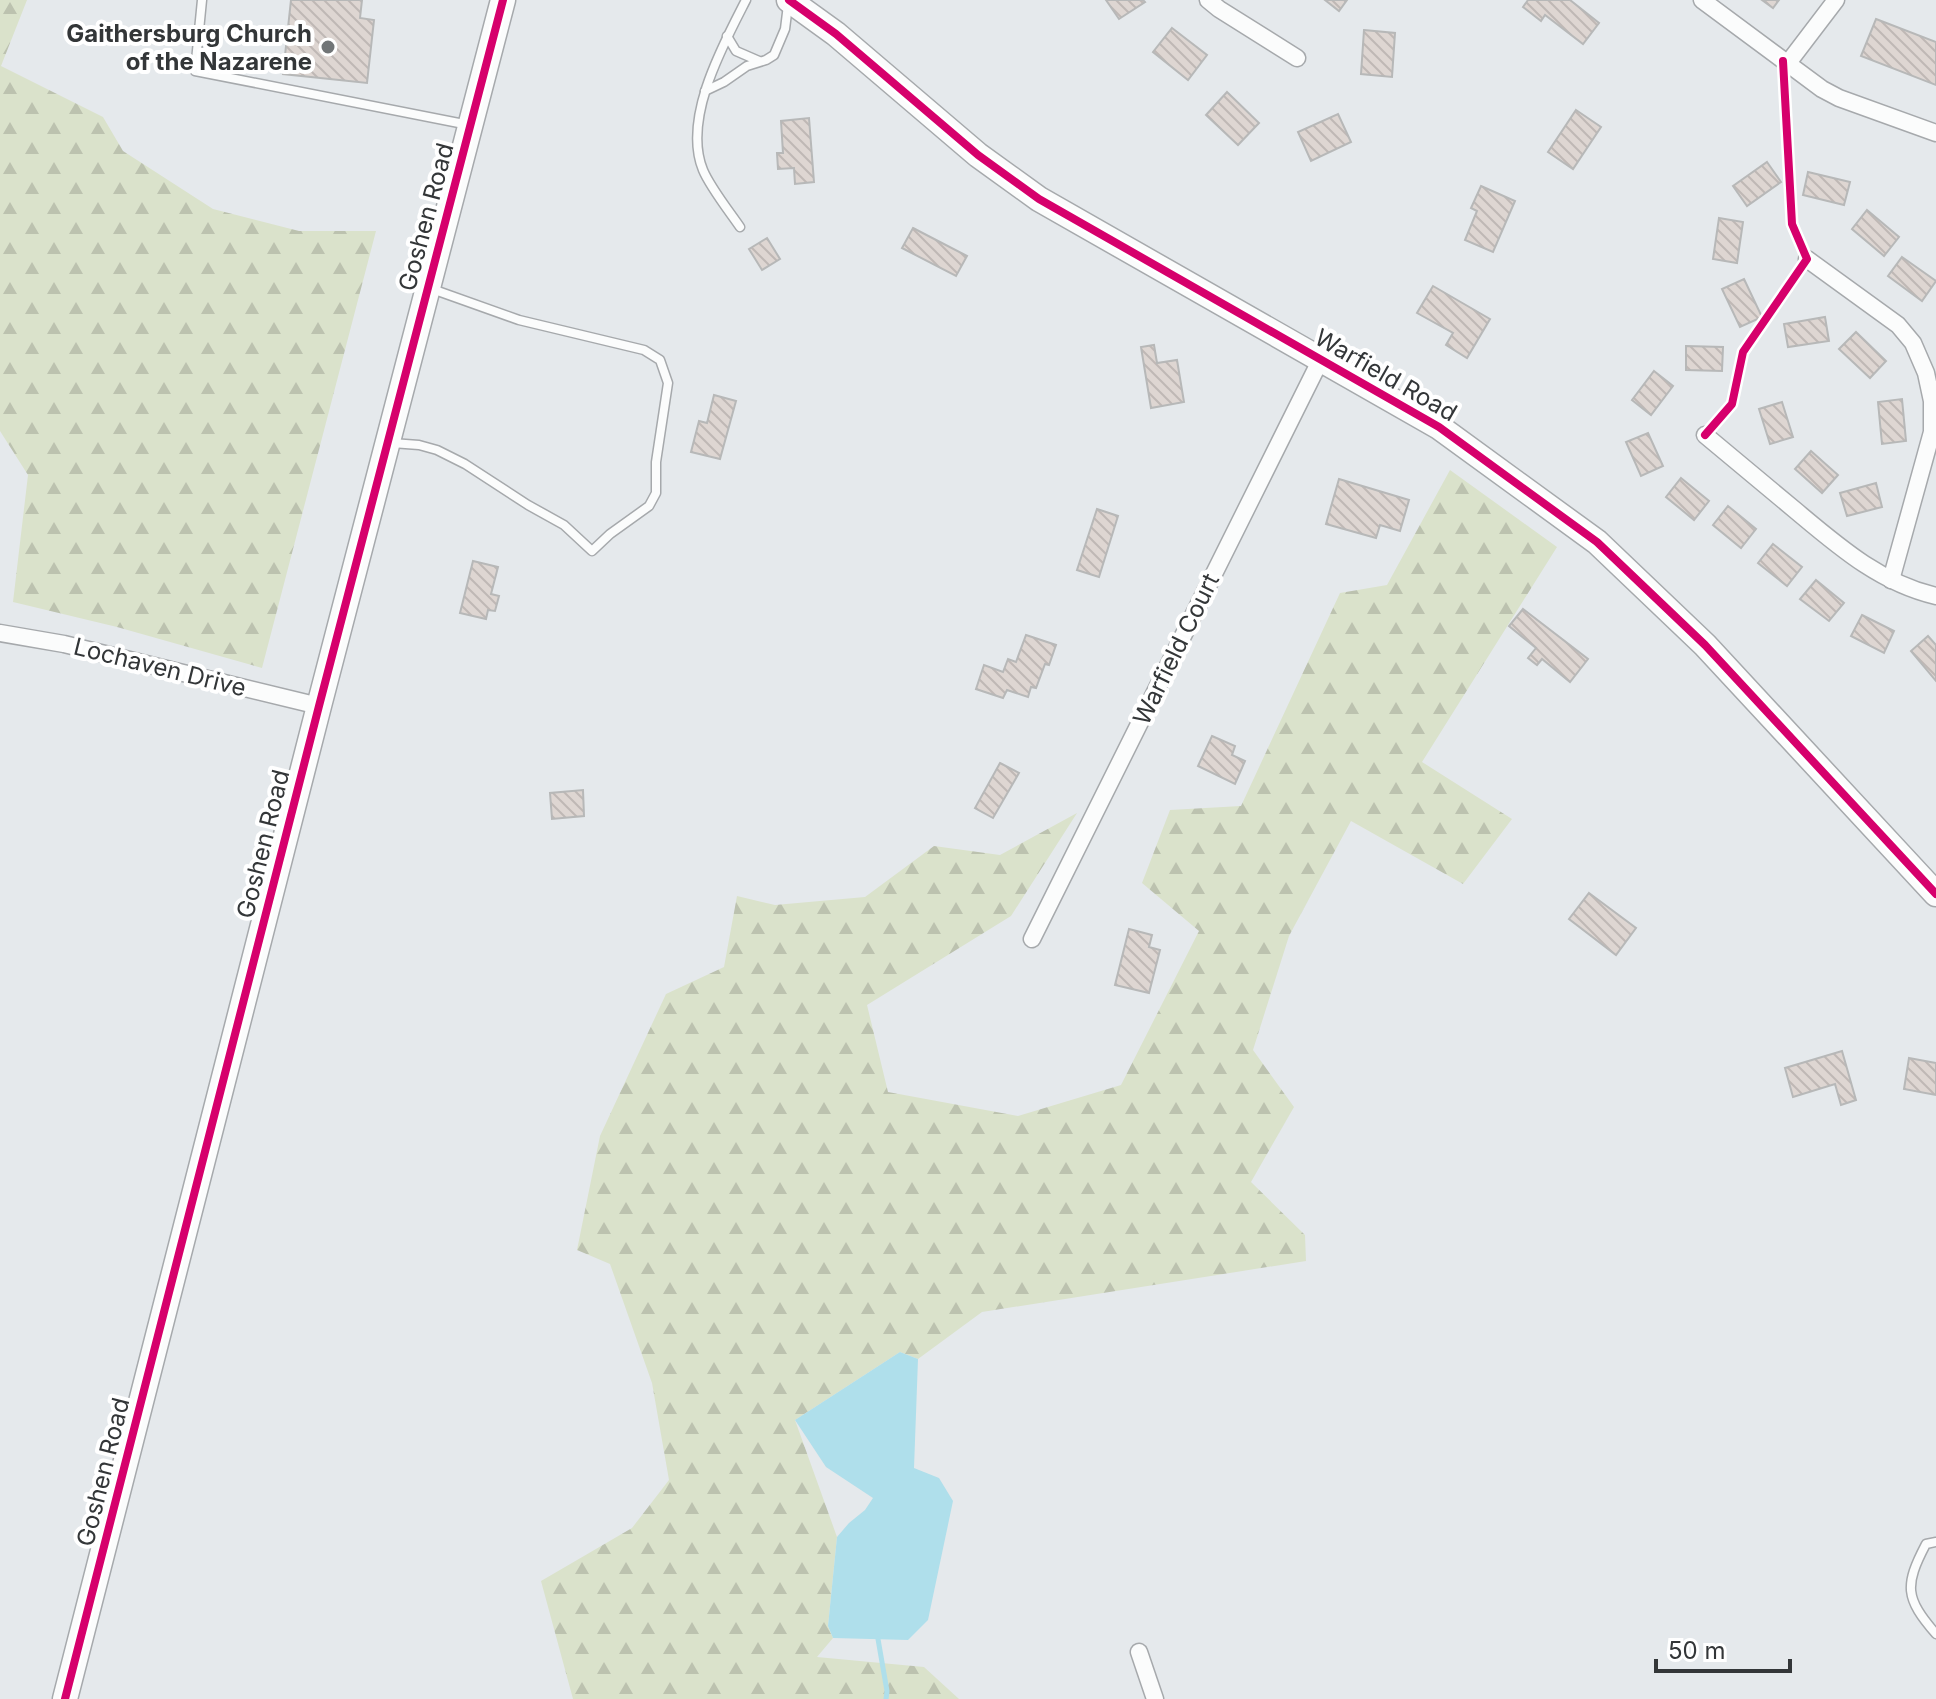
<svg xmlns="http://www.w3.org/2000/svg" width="1936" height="1699" viewBox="0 0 1936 1699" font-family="Inter,sans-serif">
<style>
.forest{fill:url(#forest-firs)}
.water{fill:#afdfeb}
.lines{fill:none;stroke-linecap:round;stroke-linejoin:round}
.stream{stroke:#afdfeb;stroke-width:5}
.building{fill:url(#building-back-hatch);stroke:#b7b8b8;stroke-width:2}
.lane-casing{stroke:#a6a9ac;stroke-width:11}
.street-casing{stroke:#a6a9ac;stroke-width:19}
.secondary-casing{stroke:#a6a9ac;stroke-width:27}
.lane{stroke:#fbfcfc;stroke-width:8}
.street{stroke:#fbfcfc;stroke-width:16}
.secondary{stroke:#fbfcfc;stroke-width:24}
.cycleway-casing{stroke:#fff;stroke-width:13}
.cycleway{stroke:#d6006c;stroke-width:8}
.poi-dot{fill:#717577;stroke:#fff;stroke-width:3}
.labels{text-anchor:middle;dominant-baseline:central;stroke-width:8;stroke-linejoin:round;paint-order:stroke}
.poi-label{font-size:24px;font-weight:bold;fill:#333638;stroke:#fff;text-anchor:end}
.street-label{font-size:24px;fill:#333638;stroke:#fff}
</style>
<defs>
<pattern id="forest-firs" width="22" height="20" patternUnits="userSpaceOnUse" patternTransform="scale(2)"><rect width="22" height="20" fill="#dae2cb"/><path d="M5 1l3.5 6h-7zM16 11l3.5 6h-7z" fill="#bcc2af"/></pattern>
<pattern id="building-back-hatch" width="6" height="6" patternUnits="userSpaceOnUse" patternTransform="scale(2)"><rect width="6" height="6" fill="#ded6d2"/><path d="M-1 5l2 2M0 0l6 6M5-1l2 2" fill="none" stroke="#bfb8b5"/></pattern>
</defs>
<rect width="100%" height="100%" fill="#e5e9ec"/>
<g class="forest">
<polygon points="0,0 27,0 1,66 103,117 123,151 213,209 299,231 376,231 262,668 117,627 13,602 28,475 0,431"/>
<polygon points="1450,470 1557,547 1422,762 1512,819 1463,884 1351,821 1289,936 1253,1050 1294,1107 1251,1182 1305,1235 1306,1261 982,1312 918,1359 900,1352 795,1420 837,1537 828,1626 833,1638 817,1657 924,1667 959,1699 573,1699 541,1581 632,1528 669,1480 652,1383 610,1264 577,1250 600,1136 666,994 724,967 737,896 775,905 865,897 934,846 1000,855 1077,813 1011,916 867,1005 888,1092 1018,1116 1121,1085 1199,931 1142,883 1170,810 1241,806 1340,593 1387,585"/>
</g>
<polygon class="water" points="900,1352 918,1359 914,1468 939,1478 953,1501 928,1620 908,1640 833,1638 828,1626 837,1537 849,1523 865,1510 873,1498 826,1467 795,1420"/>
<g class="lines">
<polyline class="stream" points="878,1639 887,1691 886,1699"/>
</g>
<g class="building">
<polygon points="291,0 362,0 360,18 374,20 367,83 283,74"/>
<polygon points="1106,0 1143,0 1145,2 1119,19"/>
<polygon points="1325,0 1347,0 1339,11"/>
<polygon points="1528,0 1570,0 1599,23 1583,44 1545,15 1541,21 1523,7"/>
<polygon points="1762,0 1779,0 1773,8"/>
<polygon points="1876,19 1936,42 1936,85 1861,56"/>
<polygon points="1172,28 1207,55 1188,80 1153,52"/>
<polygon points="1364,30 1395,33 1392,77 1361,74"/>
<polygon points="1227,92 1259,123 1238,145 1206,115"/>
<polygon points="1576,110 1601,127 1573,169 1548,152"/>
<polygon points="1338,114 1351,142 1311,161 1298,132"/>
<polygon points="809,118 814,182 795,184 794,168 778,169 777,153 783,153 781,121"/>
<polygon points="1767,162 1781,182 1747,206 1733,186"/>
<polygon points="1808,172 1850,182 1844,205 1803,195"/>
<polygon points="1481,186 1515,201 1493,252 1465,240 1477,211 1471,208"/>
<polygon points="1867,210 1899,237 1884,256 1852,229"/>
<polygon points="1719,218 1743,222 1737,263 1713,259"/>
<polygon points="913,228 967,256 956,276 902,248"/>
<polygon points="767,238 780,259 762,270 749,249"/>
<polygon points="1902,257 1936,281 1922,301 1888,276"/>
<polygon points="1744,279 1762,317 1740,327 1722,289"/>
<polygon points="1433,286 1490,319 1467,358 1446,345 1453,333 1417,313"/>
<polygon points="1825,317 1829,341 1788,347 1784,324"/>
<polygon points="1856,332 1886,361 1870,378 1839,349"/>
<polygon points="1154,345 1157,363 1177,360 1184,402 1151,408 1141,347"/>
<polygon points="1686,346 1723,347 1722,371 1686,370"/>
<polygon points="1654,371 1673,386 1651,415 1632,400"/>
<polygon points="714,395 736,401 720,459 691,452 699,421 707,423"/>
<polygon points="1902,399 1906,441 1882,444 1878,402"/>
<polygon points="1782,402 1793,437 1770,444 1759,409"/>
<polygon points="1648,433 1663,466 1641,476 1626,442"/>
<polygon points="1811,451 1838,475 1822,493 1795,469"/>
<polygon points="1681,478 1709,501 1694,520 1666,497"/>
<polygon points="1339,479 1409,500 1400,531 1380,525 1376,538 1326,524"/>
<polygon points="1876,483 1882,507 1847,516 1840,493"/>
<polygon points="1728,506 1756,529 1741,548 1713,525"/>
<polygon points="1097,509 1118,516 1099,577 1077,570"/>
<polygon points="1773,544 1802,567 1787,586 1758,563"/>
<polygon points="473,561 498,567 491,594 499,596 495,611 488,610 486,619 460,613"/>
<polygon points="1816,580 1844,603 1829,621 1800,599"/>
<polygon points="1523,609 1588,659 1570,682 1542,659 1537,665 1528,658 1536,648 1509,626"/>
<polygon points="1862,615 1894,631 1884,653 1851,636"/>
<polygon points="1026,635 1056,645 1049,665 1045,664 1036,688 1031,687 1028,697 1007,690 1003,698 976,689 984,665 1003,672 1008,659 1016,662"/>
<polygon points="1928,636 1936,645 1936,681 1911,651"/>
<polygon points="1212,736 1235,746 1232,755 1245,761 1235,784 1198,766"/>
<polygon points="1000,763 1019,773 993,818 975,808"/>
<polygon points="583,790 584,816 552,819 550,793"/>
<polygon points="1589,893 1636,928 1616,955 1569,919"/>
<polygon points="1129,929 1152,935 1149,947 1160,950 1149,993 1115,985"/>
<polygon points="1842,1051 1856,1100 1841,1105 1835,1084 1793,1097 1785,1068"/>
<polygon points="1909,1058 1936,1063 1936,1095 1904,1089"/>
</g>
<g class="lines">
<defs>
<g id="lane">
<polyline points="202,0 195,71 469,125"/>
<polyline points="727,36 736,51 759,61"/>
<polyline points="705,91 724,82 747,66 766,60 774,55 785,29 788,5"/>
<path d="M740,227c-11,-16 -30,-40 -37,-57 -21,-51 20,-125 43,-170"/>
<polyline points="392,443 419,445 437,450 465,464 528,505 564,525 592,551 610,534 649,506 656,493 656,462 668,383 660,360 644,350 519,320 432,289"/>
<path d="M1936,1542l-10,2c-22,42 -21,54 10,90"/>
</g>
<g id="street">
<polyline points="1208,0 1219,9 1297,58"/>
<polyline points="1702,0 1822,89 1839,98 1936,133"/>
<polyline points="1788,63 1836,0"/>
<polyline points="1807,259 1898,325 1913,343 1926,373 1932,401 1932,432 1891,580"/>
<path d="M1705,435c30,25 60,50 90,75 43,36 85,73 141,86"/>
<polyline points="0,633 64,644 319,706"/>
<polyline points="1032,939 1321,359"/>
<polyline points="1139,1652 1155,1699"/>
</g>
<g id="secondary">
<polyline points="789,0 836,34 978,155 1039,199 1439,427 1597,542 1705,645 1936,894"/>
<polyline points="65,1699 319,706 503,0"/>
</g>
</defs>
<use href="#lane" class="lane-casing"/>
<use href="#street" class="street-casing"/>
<use href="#secondary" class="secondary-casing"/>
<use href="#lane" class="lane"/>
<use href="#street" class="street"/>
<use href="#secondary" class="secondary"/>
<defs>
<g id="cycleway">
<polyline points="789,0 836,34 978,155 1039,199 1439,427 1597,542 1705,645 1936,894"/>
<polyline points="1705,435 1732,404 1743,352 1807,259 1792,224 1783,61"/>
<polyline points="65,1699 319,706 503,0"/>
</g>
</defs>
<use href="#cycleway" class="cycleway-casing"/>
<use href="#cycleway" class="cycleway"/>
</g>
<circle class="poi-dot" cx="328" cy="47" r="8"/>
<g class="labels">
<g class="poi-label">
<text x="312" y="33">Gaithersburg Church<tspan x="312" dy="28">of the Nazarene</tspan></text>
</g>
<g class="street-label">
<text transform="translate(426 217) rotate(-75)">Goshen Road</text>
<text transform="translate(1386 375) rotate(30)">Warfield Road</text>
<text transform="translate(1176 649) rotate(-64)">Warfield Court</text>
<text transform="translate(160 667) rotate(14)">Lochaven Drive</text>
<text transform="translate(263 844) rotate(-76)">Goshen Road</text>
<text transform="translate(103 1472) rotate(-76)">Goshen Road</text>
</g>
</g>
<path d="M1656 1659v12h134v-12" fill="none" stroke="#333638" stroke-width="4"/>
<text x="1668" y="1659" font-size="24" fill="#333638" stroke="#ffffff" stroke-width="6" paint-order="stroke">50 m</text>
</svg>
